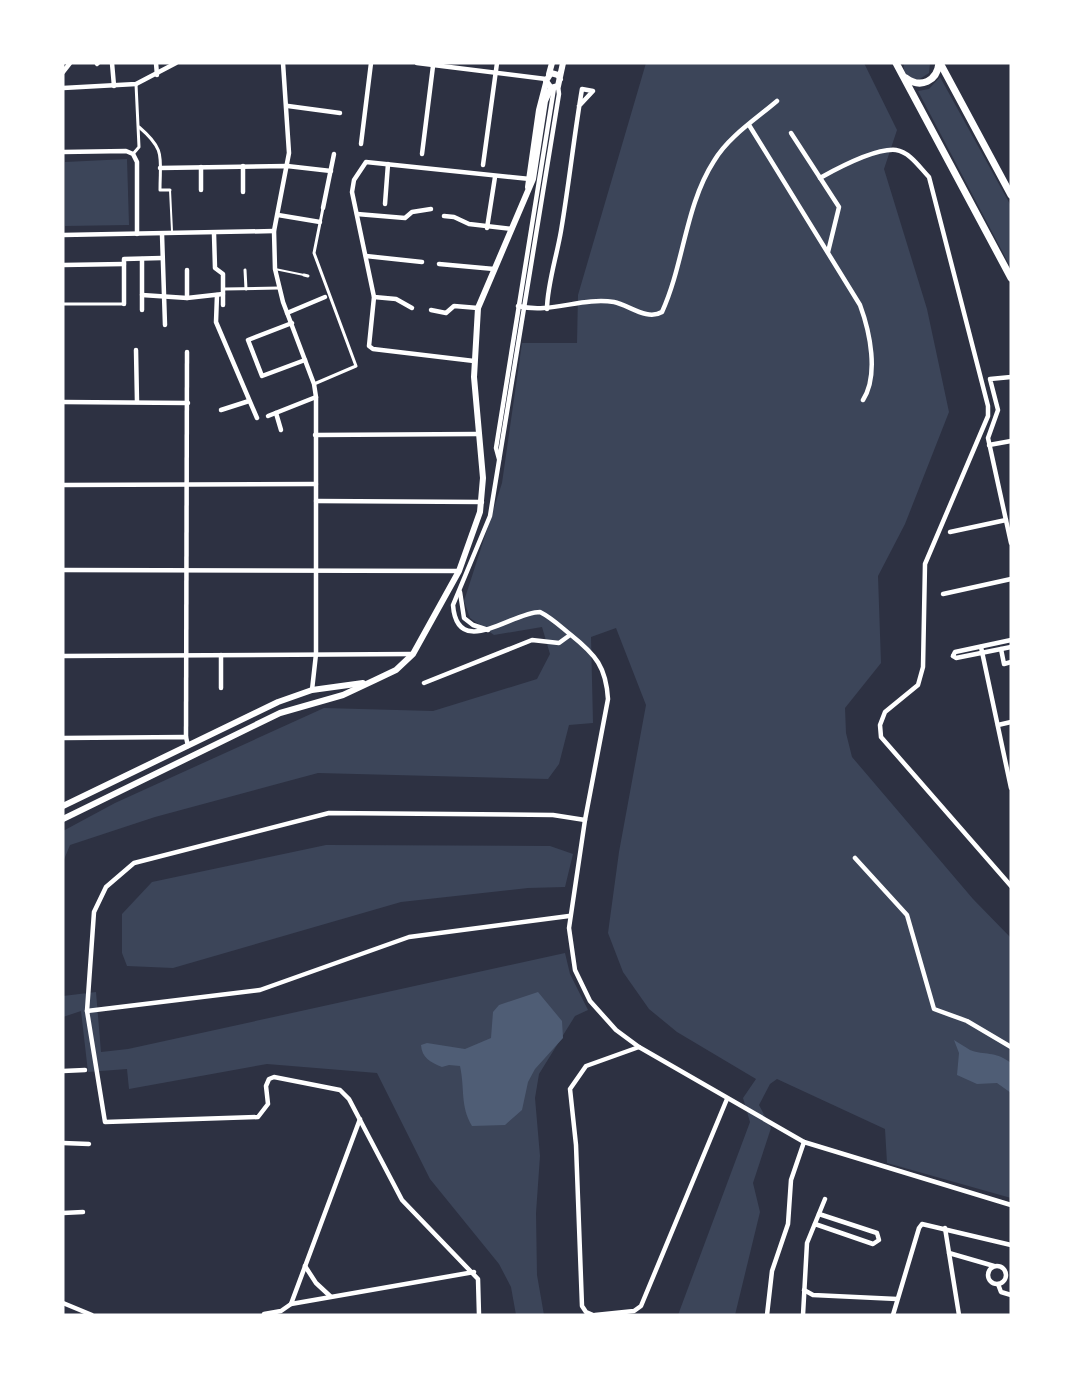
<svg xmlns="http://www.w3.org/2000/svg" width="1074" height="1378" viewBox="0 0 1074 1378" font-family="Barlow,sans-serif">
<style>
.green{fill:#3c4559}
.water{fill:#4f5d75}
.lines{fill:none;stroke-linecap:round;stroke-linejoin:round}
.service{stroke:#fff;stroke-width:2}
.pedestrian{stroke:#fff;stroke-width:3}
.minor{stroke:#fff;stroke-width:4.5}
.secondary{stroke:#fff;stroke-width:6}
.primary{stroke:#fff;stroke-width:7}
</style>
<rect width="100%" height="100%" fill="#2d3142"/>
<g class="green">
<polygon points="646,63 864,63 897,130 884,169 927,309 949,412 905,524 878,576 881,663 845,708 846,733 852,757 973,899 1011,938 1011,1198 887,1163 885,1129 777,1079 770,1084 759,1105 771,1128 753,1183 760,1212 735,1315 678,1315 750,1122 743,1098 756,1079 677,1032 649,1009 623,972 608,933 619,852 646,705 616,628 591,637 593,723 569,725 559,764 548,779 318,773 155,817 70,845 63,862 63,831 115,803 324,708 433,711 537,679 550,654 542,627 494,635 470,618 464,601 502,483 522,343 577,343 578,295"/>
<path d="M904,63h26l-1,10 -11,7c-9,-2 -16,-6 -14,-17z"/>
<polygon points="940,77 1011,206 1011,268 918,91 929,89"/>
<polygon points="127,159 129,225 65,226 65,162"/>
<polygon points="326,845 550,846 573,854 565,887 528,888 401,902 173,968 127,966 122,953 122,914 152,882"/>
<polygon points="565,953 570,974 588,1010 575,1016 539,1074 535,1098 540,1156 536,1213 537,1275 544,1315 516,1315 511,1287 499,1264 430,1179 377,1073 267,1064 129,1089 127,1069 88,1072 81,1011 63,1017 63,996 96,992 101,1052 128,1049"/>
</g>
<g class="water">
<path d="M538,992l24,29 1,17 -28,31 -7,13 -6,28 -17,15 -33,1c-12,-20 -7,-37 -12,-60l-11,-1 -7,2c-12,-5 -20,-9 -21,-22l6,-2 38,6 26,-11 2,-26 6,-7z"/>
<path d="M954,1040c5,3 11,7 16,10 15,6 24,0 41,13v30l-14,-10 -20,1 -20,-9 2,-22z"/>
</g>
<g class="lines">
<g class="service">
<polyline points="170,190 172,231"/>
<polyline points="275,269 304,275"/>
</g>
<g class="pedestrian">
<path d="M139,127c27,23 21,30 21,63h10"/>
<polyline points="133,154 139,147 136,84"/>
<polyline points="245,270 246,289"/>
<polyline points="304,275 308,276"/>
<polyline points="224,289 279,288"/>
<polyline points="63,304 124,304"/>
<polyline points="314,384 356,366 314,253 323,208"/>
</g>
<g class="minor">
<polyline points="112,63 114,86"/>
<polyline points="156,63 157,75"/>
<polyline points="283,63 289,153 274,231 275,269 283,302 314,384 316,397 316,654 312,690"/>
<polyline points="417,63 546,79"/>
<polyline points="97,64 98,63"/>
<polyline points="63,72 70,63"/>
<path d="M558,86l1,8 -69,422 -37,89c4,55 59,7 87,7 12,6 21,15 31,23 25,20 35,32 37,64l-23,121 -16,108 6,42 15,31 26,29 23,17 165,95 207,63"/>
<polyline points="63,88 136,84 176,63"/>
<polyline points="288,106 340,113"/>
<path d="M749,125l111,180c10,27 19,70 3,95"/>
<polyline points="791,133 839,207 828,252"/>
<polyline points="361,144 371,63"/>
<polyline points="63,152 126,151 133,154 137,162 137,234"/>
<polyline points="422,154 433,66"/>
<polyline points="483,165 497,63"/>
<polyline points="243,166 243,192"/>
<polyline points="201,167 201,190"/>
<polyline points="160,168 287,166 331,171"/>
<path d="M820,178c18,-10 56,-30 76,-28 14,2 24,18 33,27l59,229v10l-63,148 -2,103 -5,18 -33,27 -5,13 1,12 130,149"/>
<polyline points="385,204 388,164"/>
<polyline points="323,208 334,154"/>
<polyline points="357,214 405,218 412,212 431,209"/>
<polyline points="278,215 320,222"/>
<polyline points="444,216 454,217 469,224 512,229"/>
<polyline points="487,228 495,177"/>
<polyline points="162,234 165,325"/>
<polyline points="214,234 215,268 223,274 223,305"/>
<polyline points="63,235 274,231"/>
<polyline points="366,256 422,262"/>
<polyline points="439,264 494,269"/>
<polyline points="63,265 124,264"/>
<polyline points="187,270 187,298"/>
<polyline points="142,295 187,298 223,294"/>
<polyline points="217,295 216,322 257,418"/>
<polyline points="374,297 396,299 412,308"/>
<polyline points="124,304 124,259 162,258"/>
<path d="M518,306c33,8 63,-9 96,-4 15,3 33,19 48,10 22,-48 23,-106 52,-151 14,-24 42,-42 63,-60"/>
<path d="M547,309c0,-23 10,-54 14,-78 8,-47 13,-95 21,-142l11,2 -14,15"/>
<polyline points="142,310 142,259"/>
<polyline points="431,310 446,313 454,306 478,308"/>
<polyline points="287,313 325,297"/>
<polyline points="292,323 248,340 262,376 305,360"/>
<polyline points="136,350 137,402"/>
<polyline points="474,361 373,349 369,346 374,297 352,192 354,180 366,162 530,179"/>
<polyline points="1011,377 990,379 998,410 988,438 1011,543"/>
<polyline points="63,402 188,403"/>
<polyline points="221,410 249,401"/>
<polyline points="276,413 281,430"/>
<polyline points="268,416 316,397"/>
<polyline points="315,435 478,434"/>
<polyline points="989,445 1011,441"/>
<polyline points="499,459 496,448 554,88"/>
<polyline points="63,485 316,484"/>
<polyline points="316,501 482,502"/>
<polyline points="950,532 1006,520"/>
<polyline points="63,570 459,571"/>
<polyline points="460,592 464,618 473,625 488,630"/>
<polyline points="943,594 1011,579"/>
<polyline points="981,647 1011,788"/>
<polyline points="1001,649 1004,664 1011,662"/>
<polyline points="221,655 221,688"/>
<polyline points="63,656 413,654"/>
<polyline points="953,656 955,652 1011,640"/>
<polyline points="953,656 956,658 1011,647"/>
<polyline points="424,683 532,640 559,643 570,635"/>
<polyline points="998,725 1011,722"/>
<polyline points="186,737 187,352"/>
<polyline points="63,738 186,737 188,746"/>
<polyline points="855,858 907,915 934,1009 967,1021 1011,1047"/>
<polyline points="87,1011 260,990 409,937 569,916"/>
<polyline points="63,1071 85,1070"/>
<polyline points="63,1143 89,1144"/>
<polyline points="63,1213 83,1212"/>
<polyline points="815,1224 873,1244 879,1240 877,1233 819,1214"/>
<polyline points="945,1228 959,1315"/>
<polyline points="949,1253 994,1266"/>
<circle cx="997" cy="1275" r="9"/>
<polyline points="305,1266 316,1283 330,1296"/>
<polyline points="998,1284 1001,1292 1011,1295"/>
<polyline points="804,1290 813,1295 897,1299"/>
<polyline points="63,1303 92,1315"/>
<polyline points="291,1304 474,1272"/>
<polyline points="264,1314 281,1311 291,1304 360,1119"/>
<polyline points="479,1315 478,1279 402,1200 349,1099 340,1090 274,1077 269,1079 266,1086 268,1104 258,1117 105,1122 87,1011 94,912 106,887 134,863 329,813 553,815 585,820"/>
<polyline points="593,1315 586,1312 582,1306 576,1145 570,1089 586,1066 639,1047"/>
<polyline points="595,1315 634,1311 641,1306 727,1099"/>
<polyline points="767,1315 772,1271 788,1224 791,1180 804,1142"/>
<polyline points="803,1315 807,1243 825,1199"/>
<polyline points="893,1315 919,1228 922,1224 1011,1245"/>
</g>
<g class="secondary">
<polyline points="549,74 552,63"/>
<polyline points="560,79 558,75 551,73 546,81 551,88 558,86 563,63"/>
<polyline points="528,187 539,110 546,83"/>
<polyline points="63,806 278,702 312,690 363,683"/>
<polyline points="63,819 280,713 343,695 375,680 396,670 413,654 459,571 480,512 483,478 474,377 478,308 533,179 545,101 551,88"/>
</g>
<g class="primary">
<polyline points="896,63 1011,278"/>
<polyline points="940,63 1011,195"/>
<path d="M906,78c15,11 31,3 33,-15"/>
</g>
</g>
<rect width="1074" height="1378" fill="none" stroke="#ffffff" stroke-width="129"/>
</svg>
